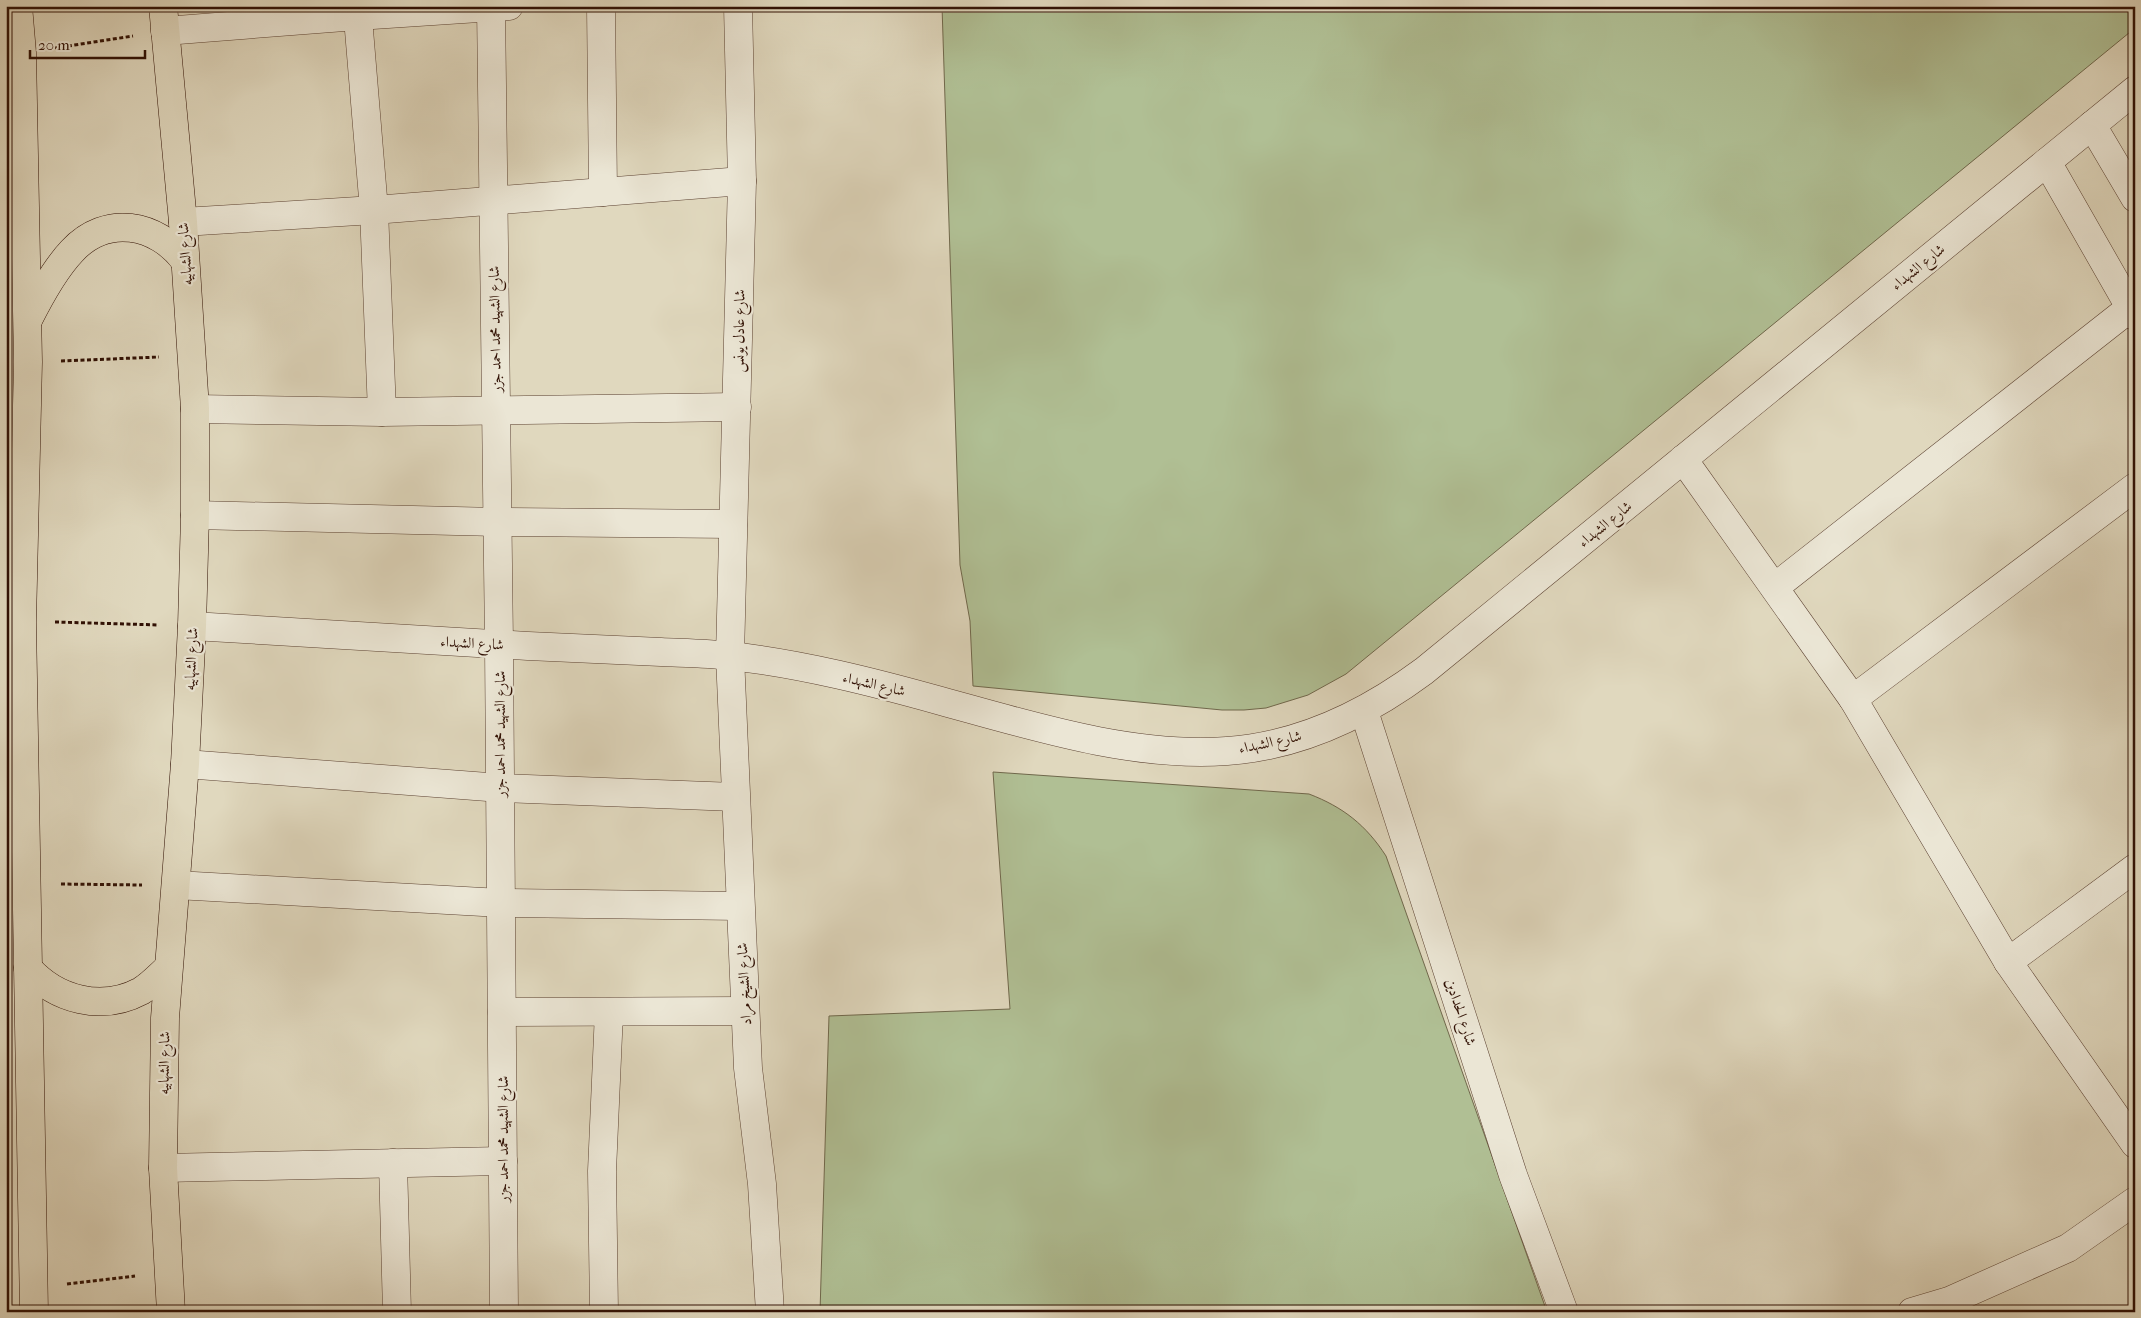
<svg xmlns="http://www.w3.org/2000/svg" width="2141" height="1318" viewBox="0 0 2141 1318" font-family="'IM FELL French Canon',Amiri,serif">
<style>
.green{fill:#b0bf94;stroke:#70684c}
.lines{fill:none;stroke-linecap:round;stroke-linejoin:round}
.minor-casing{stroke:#5c4232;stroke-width:29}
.highway-casing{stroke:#301004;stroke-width:29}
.path{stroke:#301004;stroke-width:3;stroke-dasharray:4 2.5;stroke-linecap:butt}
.minor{stroke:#ebe6d5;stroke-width:28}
.highway{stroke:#e0d8be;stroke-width:28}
.labels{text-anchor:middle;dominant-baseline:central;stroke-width:4.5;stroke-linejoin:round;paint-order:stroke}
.street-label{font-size:15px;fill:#301004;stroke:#ebe6d5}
</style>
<rect width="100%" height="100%" fill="#e0d8be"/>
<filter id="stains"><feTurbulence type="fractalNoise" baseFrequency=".004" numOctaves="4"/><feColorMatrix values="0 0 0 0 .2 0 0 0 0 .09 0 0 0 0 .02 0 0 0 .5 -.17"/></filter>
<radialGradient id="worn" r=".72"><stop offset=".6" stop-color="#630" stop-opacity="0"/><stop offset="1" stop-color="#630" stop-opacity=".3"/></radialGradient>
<g class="green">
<polygon points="942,6 2135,6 2135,28 1346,674 1308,695 1266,708 1244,710 1222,710 973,686 970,621 960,565"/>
<path d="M993,772l316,22c34,13 57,31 77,62l161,456h-727l9,-296 181,-7z"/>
</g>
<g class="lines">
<defs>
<g id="minor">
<polyline points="357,6 374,210 382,412"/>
<polyline points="491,6 499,644 504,1312"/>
<polyline points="601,6 603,192"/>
<polyline points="738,6 742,181 730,656 748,1068 762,1184 770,1312"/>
<polyline points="165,31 357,16 509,6"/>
<polyline points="2092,125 2135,198"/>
<polyline points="2047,162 2135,316"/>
<polyline points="183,222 374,210 742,181"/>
<polyline points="195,409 382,412 737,407"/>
<polyline points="1683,459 1853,699 2008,962 2135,1144"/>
<polyline points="195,515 498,522 733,524"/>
<polyline points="1775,587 2130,308"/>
<path d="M192,626c112,7 224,14 336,20 44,2 89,4 133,6 23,1 47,1 70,4 71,8 142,26 210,45 91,25 192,57 286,50 74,-5 139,-37 197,-80l711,-581"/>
<polyline points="1853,699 2135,487"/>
<polyline points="1364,711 1513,1175 1564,1312"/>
<polyline points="185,764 501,788 735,797"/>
<polyline points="176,885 501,903 740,906"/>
<polyline points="2008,962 2135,868"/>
<polyline points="502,1012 745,1011"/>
<polyline points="393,1163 397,1312"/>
<polyline points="163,1168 503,1161"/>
<polyline points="604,1312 602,1171 609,1012"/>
<polyline points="1912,1312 1949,1301 2068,1248 2135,1201"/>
</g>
<g id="highway">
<polyline points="18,6 22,53 28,362 22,622 34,1312"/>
<polyline points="163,6 183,222 195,409 195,515 192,626 185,764 165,1018 163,1168 171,1312"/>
<path d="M28,320c12,-24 26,-50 44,-69 34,-37 85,-28 113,10"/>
<path d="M28,968c28,32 74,44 113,23 10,-6 18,-15 27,-23"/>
</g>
</defs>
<use href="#minor" class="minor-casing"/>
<use href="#highway" class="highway-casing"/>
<g class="path">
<polyline points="55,48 133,36"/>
<polyline points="61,361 159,357"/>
<polyline points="55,622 159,625"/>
<polyline points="61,884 142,885"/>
<polyline points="67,1284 135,1276"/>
</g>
<use href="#minor" class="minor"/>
<use href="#highway" class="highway"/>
</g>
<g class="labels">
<g class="street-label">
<text transform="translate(185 254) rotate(-94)">شارع الشهابيه</text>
<text transform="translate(1918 267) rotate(-39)">شارع الشهداء</text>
<text transform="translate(495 329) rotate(-91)">شارع الشهيد محمد احمد جزر</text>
<text transform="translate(739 331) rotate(-89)">شارع عادل يونس</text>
<text transform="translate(1605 524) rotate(-39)">شارع الشهداء</text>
<text transform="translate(472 643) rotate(3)">شارع الشهداء</text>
<text transform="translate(191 659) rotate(-87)">شارع الشهابيه</text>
<text transform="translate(874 684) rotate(13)">شارع الشهداء</text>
<text transform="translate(500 734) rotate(-90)">شارع الشهيد محمد احمد جزر</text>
<text transform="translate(1270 742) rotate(-12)">شارع الشهداء</text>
<text transform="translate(744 984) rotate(-93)">شارع الشيخ مراد</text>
<text transform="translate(1461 1012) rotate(72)">شارع الحدادين</text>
<text transform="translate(164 1063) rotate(-89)">شارع الشهابيه</text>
<text transform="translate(503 1139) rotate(-90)">شارع الشهيد محمد احمد جزر</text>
</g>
</g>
<rect width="2141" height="1318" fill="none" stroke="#e0d8be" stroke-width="25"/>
<rect x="8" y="8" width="2126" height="1303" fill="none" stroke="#301004" stroke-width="2.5"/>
<rect x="12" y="12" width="2116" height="1293" fill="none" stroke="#301004"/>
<path d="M30 50v8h115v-8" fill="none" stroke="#301004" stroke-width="2.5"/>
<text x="38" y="50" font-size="15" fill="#301004" stroke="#ebe6d5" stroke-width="4" paint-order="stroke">20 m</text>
<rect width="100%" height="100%" filter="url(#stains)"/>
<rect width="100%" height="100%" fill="url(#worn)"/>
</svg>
